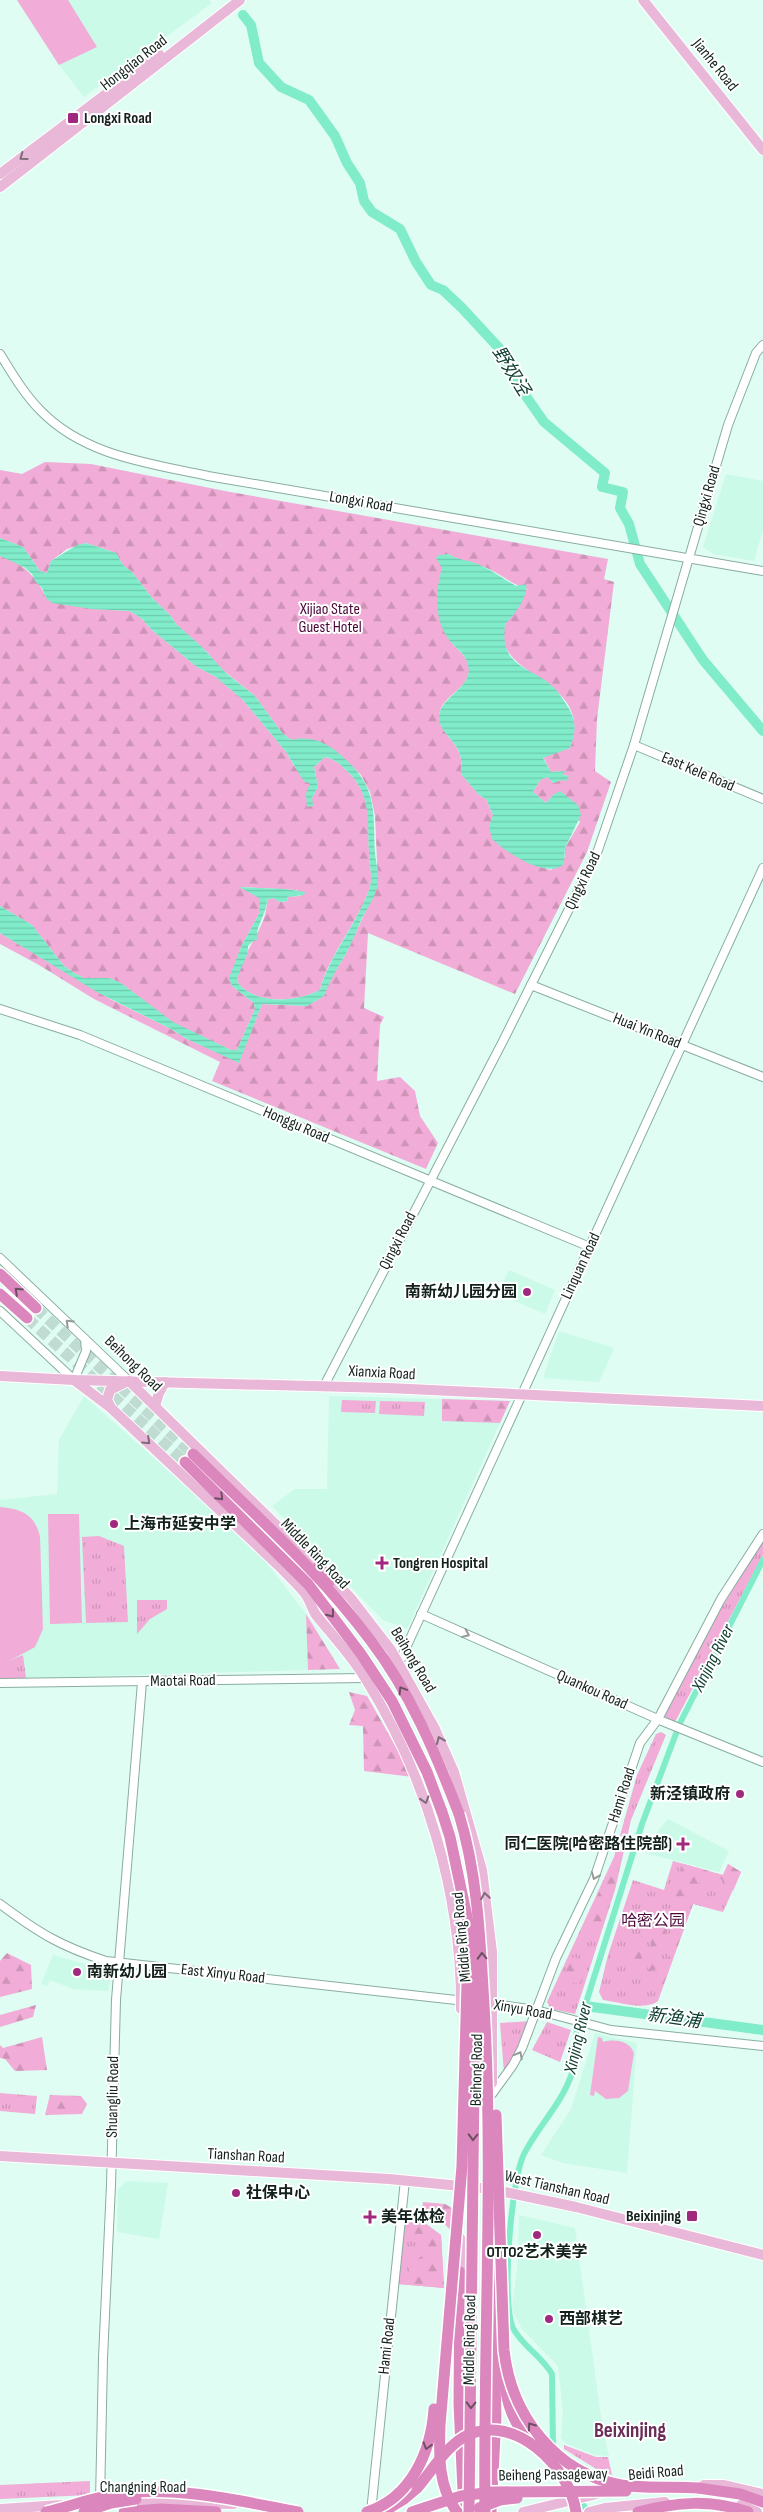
<svg xmlns="http://www.w3.org/2000/svg" width="763" height="2512" viewBox="0 0 763 2512" font-family="'Sofia Sans Condensed','Noto Sans SC',sans-serif">
<style>
.built{fill:#cbfae9}
.grass{fill:url(#grass-tufts)}
.forest{fill:url(#forest-firs);fill-rule:evenodd}
.garden{fill:#f1acd7}
.water{fill:url(#water-rules)}
.lines{fill:none;stroke-linecap:round;stroke-linejoin:round}
.canal{stroke:#80ecca;stroke-width:6}
.river{stroke:#80ecca;stroke-width:10}
.highway-tunnel{stroke:#c0dcd2;stroke-width:11;stroke-dasharray:11 5.5;stroke-linecap:butt}
.minor-casing{stroke:#89ada0;stroke-width:10}
.major-casing{stroke:#fff;stroke-width:12}
.highway-casing{stroke:#fff;stroke-width:14}
.minor{stroke:#fff;stroke-width:8}
.major{stroke:#e9b7d7;stroke-width:10}
.highway{stroke:#db87bd;stroke-width:11}
.highway-bridge-casing{stroke:#fff;stroke-width:14;stroke-linecap:butt}
.highway-bridge{stroke:#db87bd;stroke-width:11}
.oneway{stroke:#7e6c7a}
.oneway2{stroke:#6d4f64}
.oneway3{stroke:#959b99}
.poi-dot{fill:#a1287f;stroke:#fff;stroke-width:2}
.labels{text-anchor:middle;dominant-baseline:central;stroke-width:4;stroke-linejoin:round;paint-order:stroke}
.street-label{font-size:16px;fill:#13211c;stroke:#fff}
.poi-label{font-size:16px;font-weight:bold;fill:#13211c;stroke:#fff;text-anchor:start}
.park-label{font-size:16px;fill:#4c0639;stroke:#fff}
.water-label{font-size:18px;font-style:italic;fill:#114134;stroke:#fff}
.district-label{font-size:21px;font-weight:bold;fill:#6b2f57;stroke:#fff}
</style>
<defs>
<pattern id="grass-tufts" width="24" height="20" patternUnits="userSpaceOnUse" patternTransform="scale(1.25)"><rect width="24" height="20" fill="#f1acd7"/><path d="M3 7l-1-3M5 7V3M7 7l1-3M15 17l-1-3M17 17v-4M19 17l1-3" fill="none" stroke="#ce94b8"/></pattern>
<pattern id="forest-firs" width="22" height="20" patternUnits="userSpaceOnUse" patternTransform="scale(1.25)"><rect width="22" height="20" fill="#f1acd7"/><path d="M5 1l3.5 6h-7zM16 11l3.5 6h-7z" fill="#ce94b8"/></pattern>
<pattern id="water-rules" width="6" height="5" patternUnits="userSpaceOnUse" patternTransform="scale(1.25)"><rect width="6" height="5" fill="#80ecca"/><path d="M0 2.5h6" fill="none" stroke="#6ecaad"/></pattern>
</defs>
<rect width="100%" height="100%" fill="#dffdf2"/>
<g class="built">
<polygon points="17,0 209,0 212,3 84,97 59,65"/>
<polygon points="726,474 763,481 763,529 754,561 713,554 703,547"/>
<polygon points="509,1270 555,1290 545,1314 498,1294"/>
<polygon points="559,1331 614,1348 599,1382 543,1378"/>
<polygon points="84,1396 255,1548 306,1614 308,1670 0,1679 0,1500 57,1494 59,1440"/>
<polygon points="329,1396 510,1401 407,1629 383,1620 272,1506 295,1489 327,1489"/>
<polygon points="668,1819 729,1851 719,1872 649,1854 654,1836"/>
<polygon points="53,1955 103,1969 111,1976 108,1991 73,1989 50,1980 47,1986 41,1984"/>
<polygon points="595,2033 637,2043 627,2173 563,2163 541,2155 571,2109"/>
<polygon points="126,2181 168,2183 159,2239 117,2232 118,2190"/>
<polygon points="519,2215 575,2228 603,2431 609,2456 596,2455 565,2443 561,2437 563,2411 558,2366 522,2329 512,2310 518,2260"/>
</g>
<g class="grass">
<polygon points="342,1400 376,1401 375,1413 341,1412"/>
<polygon points="380,1401 425,1402 424,1416 379,1414"/>
<polygon points="99,1536 124,1546 128,1622 86,1623 82,1537"/>
<polygon points="763,1541 763,1555 675,1722 664,1717 717,1615"/>
<polygon points="137,1600 167,1600 167,1609 150,1619 137,1634"/>
<polygon points="23,1655 26,1678 0,1679 0,1660 11,1660"/>
<polygon points="661,1732 666,1735 631,1820 615,1890 575,2014 551,2009 547,2002 614,1857 637,1775 656,1734"/>
<path d="M673,1861l50,14 5,-11 13,8 -18,40 -30,-8 -35,97c-13,10 -40,1 -55,-1l-4,-8 9,-37 25,-75 31,10z"/>
<polygon points="531,2021 504,2073 500,2023"/>
<polygon points="547,2022 571,2030 560,2062 532,2050"/>
<polygon points="0,2093 37,2096 35,2114 0,2111"/>
<polygon points="405,2222 426,2224 441,2235 444,2288 398,2284"/>
<polygon points="564,2445 596,2457 608,2457 612,2475 598,2470 564,2449"/>
<polygon points="90,2481 90,2495 0,2499 0,2485"/>
</g>
<g class="forest">
<path d="M45,462l46,2 134,27 383,68 -4,20 10,3 -17,137 -2,52 16,11 -24,70 -72,142 -147,-61 -4,75 20,9 -4,8 -3,56 23,-4 15,14 5,25 18,27 -12,26 -214,-88 8,-19 -126,-63 -55,-34 -39,-21v-11l110,66 61,30 16,10 52,23 23,-58 45,2 17,-10 5,-14 18,-30 31,-68 -3,-68 -5,-24 -9,-17 -22,-21 -9,-6 -39,-8 -9,-7 -27,-37 -36,-29 -11,-14 -32,-29 -6,-9 -18,-17 -20,-26 -9,-7 -7,-12 -30,-10 -19,6 -16,12 -4,12 -7,-2 -17,-24 -23,-9v-68l22,4zM448,554c13,8 27,8 41,15 13,6 24,16 38,20 -4,6 -5,12 -8,17 -4,7 -12,12 -14,19 -16,54 92,51 65,123l-27,9 8,15 14,-1 -3,4 7,1 -16,7 -5,-6 -8,3 -7,12 13,11 7,-8 27,27 -15,26v9l-14,13 -22,-7 -37,-41 1,-7 -7,-16 -7,-4 -18,-21c0,-6 1,-13 -1,-19 -4,-15 -26,-27 -20,-44 5,-17 31,-24 29,-44 -2,-12 -14,-18 -20,-28 -16,-27 -12,-57 -1,-85z"/>
<path d="M0,556c21,5 39,23 46,42l46,11 38,2 11,7 12,13 44,36 19,10 27,23 43,52 8,14 16,17 2,15 6,-11 -4,-20 11,-10c11,2 17,9 25,17 22,23 18,49 19,78 0,12 4,23 1,35 -12,36 -41,67 -50,103 -24,12 -64,16 -83,-8 3,-30 30,-52 30,-82l6,-2 7,4 8,-1 -1,-4 14,-1 -4,-6 -57,-3 20,11v14l-19,35 -11,31 2,8 22,17 1,6 -18,41h-6l-58,-27 -52,-40 -12,-5h-25l-10,-5 -10,-7 -32,-41 -32,-19z"/>
<polygon points="442,1399 510,1401 500,1423 442,1421"/>
<polygon points="306,1614 340,1669 308,1670"/>
<polygon points="349,1692 367,1696 413,1777 364,1771 363,1726 349,1725 355,1710"/>
<polygon points="684,1864 709,1871 701,1879 695,1893 673,1898 675,1882"/>
<polygon points="728,1864 741,1872 733,1891 715,1873 723,1875"/>
<polygon points="611,1865 619,1868 602,1927 585,1923"/>
<polygon points="693,1904 658,1999 653,1972 664,1966 672,1951 670,1949 674,1934 672,1923"/>
<path d="M643,1910l2,6 12,-1c19,15 2,36 -2,54l-6,3 -5,-23 7,-4 2,-15 -8,-10 -7,-1 1,-7z"/>
<path d="M630,1947l10,2 6,28c-13,-8 -20,-15 -16,-30z"/>
<polygon points="7,1953 31,1965 32,1989 0,1997 0,1961"/>
<polygon points="571,1957 588,1961 581,1984 561,1981"/>
<polygon points="36,2005 33,2017 0,2027 0,2015"/>
<polygon points="42,2037 47,2070 15,2071 5,2059 0,2058 0,2045 3,2048"/>
<polygon points="50,2095 81,2096 87,2104 82,2114 45,2115"/>
<polygon points="423,2202 445,2204 454,2209 452,2232 439,2218 421,2215"/>
<polygon points="405,2222 426,2224 441,2235 444,2288 398,2284 415,2261 423,2255 425,2246"/>
</g>
<g class="garden">
<polygon points="17,0 68,0 97,47 59,65"/>
<path d="M0,1507c21,2 35,7 40,30l3,92 -8,18 -24,13h-11z"/>
<polygon points="48,1514 79,1514 82,1623 50,1624"/>
<path d="M598,2037l4,1 1,4c11,-3 26,-2 31,11l-6,38 -9,7 -13,1 -11,-8 -1,5 -4,-1z"/>
<polygon points="38,2045 41,2067 28,2069 25,2048"/>
</g>
<g class="water">
<path d="M0,538l23,9 17,24 7,2 4,-12 26,-16 9,-2 30,10 7,12 9,7 20,26 18,17 6,9 25,22 26,28 28,22 27,37 9,7c23,-5 38,4 54,19 33,29 28,54 30,94 1,13 6,25 1,38 -3,9 -9,18 -14,27 -5,11 -9,23 -15,34 -9,15 -17,28 -23,44l-17,10 -45,-2 -23,59 -52,-24 -16,-10 -74,-37 -97,-59v-27l32,19 32,41 10,7 10,5h25l12,5 52,39 58,28h6l18,-41 -1,-6 -22,-17 -3,-8 12,-31 19,-35 -1,-14 -20,-11 46,2 20,3 -1,3 -17,2 1,4 -8,1 -7,-4 -6,2c0,14 -12,26 -10,40l-4,1 -5,5c1,12 -10,23 -11,36 19,24 59,20 83,8 10,-36 38,-67 50,-103 3,-12 -1,-23 -1,-35 -2,-30 3,-55 -19,-78 -8,-8 -14,-15 -25,-17l-11,10 4,20 -6,11 1,8 -6,1 -1,-13 4,-11 -5,-1 -4,-5 -15,-25 -43,-52 -27,-23 -19,-10 -44,-36 -12,-13 -11,-7 -38,-2 -40,-6 -6,-5 -4,-10 -7,-7 -3,-7 -8,-7 -24,-11z"/>
<path d="M448,554c10,6 20,6 30,10 14,6 25,15 38,22l10,-2c3,12 -12,32 -21,40 -1,12 -2,22 6,33 10,13 29,17 41,29 6,5 10,12 14,18 10,14 11,27 4,44l-27,10 8,14 14,-1 -2,4 6,1 -3,5 -5,-1 -8,3 -5,-6 -8,3 -7,12 13,11 7,-8 7,-4 18,14 3,10 -16,33 -1,16c-18,16 -58,-12 -72,-25l-3,-13 4,-11 -7,-16 -7,-4 -18,-21c0,-6 1,-13 -1,-19 -3,-14 -23,-25 -21,-39 2,-20 35,-29 29,-51 -2,-10 -11,-16 -18,-24 -16,-20 -15,-49 -8,-73l-6,-10 3,-3z"/>
</g>
<g class="lines">
<g class="canal">
<path d="M553,2448l-1,-74c-10,-18 -30,-28 -39,-46 -12,-25 -2,-148 11,-174 14,-28 38,-50 48,-81 3,-8 6,-19 6,-26 0,-4 -2,-8 -2,-11 1,-10 6,-21 9,-30l57,-182 38,-101 83,-163"/>
<polyline points="577,2496 588,2512"/>
</g>
<g class="river">
<polyline points="243,15 251,25 259,63 281,87 309,100 335,136 347,163 360,183 364,201 372,212 400,229 416,262 431,285 443,290 462,308 499,348 512,376 544,422 605,473 602,487 623,492 620,508 629,524 640,564 703,660 763,731"/>
<polyline points="585,2006 763,2030"/>
</g>
<g class="highway-tunnel">
<polyline points="36,1308 193,1454"/>
<polyline points="27,1318 185,1462"/>
</g>
<defs>
<g id="minor">
<path d="M0,354c12,19 24,40 40,56 44,46 109,53 168,66l555,95"/>
<polyline points="634,745 763,799"/>
<polyline points="531,985 763,1077"/>
<polyline points="0,1009 80,1035 590,1247"/>
<polyline points="0,1258 129,1381"/>
<polyline points="0,1311 74,1380 86,1351 85,1339"/>
<polyline points="324,1386 503,1041 597,853 634,745 728,425 756,353 763,345"/>
<polyline points="421,1614 662,1721 763,1762"/>
<polyline points="399,1663 763,868"/>
<polyline points="0,1683 365,1678"/>
<path d="M0,1904c39,29 60,42 106,57l359,40"/>
<polyline points="487,2003 536,2010 611,2030 763,2046"/>
<polyline points="492,2094 513,2065 522,2048 556,1958 594,1879 640,1743 658,1719 721,1599 763,1534"/>
<polyline points="100,2501 103,2358 111,2185 116,2000 142,1682"/>
<polyline points="371,2512 405,2180"/>
</g>
<g id="major">
<polyline points="643,0 763,150"/>
<polyline points="0,174 159,54"/>
<polyline points="0,187 240,0"/>
<polyline points="0,1376 74,1380 388,1388 763,1406"/>
<path d="M74,1380l37,28 169,159c8,9 19,18 26,28 4,6 6,14 10,20 17,21 35,40 49,63 61,98 97,215 96,331"/>
<polyline points="129,1381 350,1597 391,1650 435,1729 454,1772 482,1870 492,1952 492,2083"/>
<polyline points="155,1406 159,1393 165,1382"/>
<polyline points="111,1408 107,1400 110,1390 124,1383"/>
<polyline points="0,2156 389,2179 491,2189 576,2207 763,2255"/>
<polyline points="460,2272 460,2238"/>
<polyline points="704,2485 723,2485 763,2494"/>
<polyline points="128,2502 234,2504"/>
<polyline points="741,2505 757,2512"/>
<polyline points="0,2509 61,2505"/>
<polyline points="523,2512 597,2494"/>
<polyline points="589,2512 605,2508 665,2502"/>
</g>
<g id="highway">
<polyline points="0,1274 36,1308"/>
<polyline points="0,1294 27,1318"/>
<path d="M193,1454c61,60 127,118 178,187 39,51 65,113 88,173"/>
<polyline points="185,1462 308,1584 361,1654 392,1701 427,1772 442,1812"/>
<polyline points="319,1565 330,1581"/>
<polyline points="460,2272 459,2404 464,2512"/>
<path d="M504,2364c0,30 5,55 26,77"/>
<polyline points="698,2488 740,2494 763,2502"/>
<polyline points="124,2512 161,2509 216,2512"/>
<polyline points="383,2512 404,2499 417,2488"/>
<polyline points="412,2512 427,2507"/>
<polyline points="491,2512 496,2417 492,2271"/>
<path d="M638,2512c38,-10 72,-13 110,0"/>
</g>
</defs>
<use href="#minor" class="minor-casing"/>
<use href="#major" class="major-casing"/>
<use href="#highway" class="highway-casing"/>
<use href="#minor" class="minor"/>
<use href="#major" class="major"/>
<use href="#highway" class="highway"/>
<defs>
<g id="highway-bridge">
<polyline points="442,1812 450,1837 470,1931 475,1999 469,2512"/>
<path d="M459,1814c19,62 21,126 25,191 10,168 -1,338 1,507"/>
<path d="M496,2115l8,235c7,65 51,123 117,135 25,4 52,1 77,3"/>
<path d="M417,2488c15,-17 27,-39 47,-51 49,-27 106,30 112,75"/>
<polyline points="427,2507 461,2496 492,2492 626,2491"/>
<polyline points="479,2508 500,2500 517,2498"/>
<path d="M46,2512c26,-6 51,-16 78,-19 59,-6 116,8 174,19"/>
<polyline points="84,2512 111,2503 136,2499"/>
<path d="M367,2512c44,-14 64,-60 67,-103"/>
<path d="M457,2512c-19,-25 -18,-57 -17,-87l22,-259 5,-183"/>
</g>
</defs>
<use href="#highway-bridge" class="highway-bridge-casing"/>
<use href="#highway-bridge" class="highway-bridge"/>
</g>
<defs><path id="oneway-chevron" d="M-2-3.5L2.5 0L-2 3.5" fill="none" stroke-width="1.6" stroke-linecap="round" stroke-linejoin="round" transform="scale(1.25)"/></defs>
<g class="oneway">
<use href="#oneway-chevron" transform="translate(23 157) rotate(144)"/>
<use href="#oneway-chevron" transform="translate(147 1441) rotate(43)"/>
<use href="#oneway-chevron" transform="translate(440 1740) rotate(-113)"/>
<use href="#oneway-chevron" transform="translate(425 1800) rotate(73)"/>
<use href="#oneway-chevron" transform="translate(485 1896) rotate(-99)"/>
</g>
<g class="oneway2">
<use href="#oneway-chevron" transform="translate(18 1291) rotate(-137)"/>
<use href="#oneway-chevron" transform="translate(220 1497) rotate(45)"/>
<use href="#oneway-chevron" transform="translate(331 1614) rotate(52)"/>
<use href="#oneway-chevron" transform="translate(402 1690) rotate(-121)"/>
<use href="#oneway-chevron" transform="translate(482 1956) rotate(-92)"/>
<use href="#oneway-chevron" transform="translate(473 2137) rotate(91)"/>
<use href="#oneway-chevron" transform="translate(471 2405) rotate(91)"/>
<use href="#oneway-chevron" transform="translate(531 2426) rotate(-126)"/>
<use href="#oneway-chevron" transform="translate(427 2446) rotate(107)"/>
</g>
<g class="oneway3">
<use href="#oneway-chevron" transform="translate(69 1323) rotate(-136)"/>
<use href="#oneway-chevron" transform="translate(466 1634) rotate(24)"/>
<use href="#oneway-chevron" transform="translate(595 1876) rotate(112)"/>
<use href="#oneway-chevron" transform="translate(519 2055) rotate(-62)"/>
</g>
<g class="poi-dot">
<rect x="67" y="112" width="12" height="12" rx="2.5"/>
<circle cx="527" cy="1292" r="5"/>
<circle cx="114" cy="1524" r="5"/>
<path d="M379.5 1555.5h5v5h5v5h-5v5h-5v-5h-5v-5h5z"/>
<circle cx="740" cy="1794" r="5"/>
<path d="M680.5 1836.5h5v5h5v5h-5v5h-5v-5h-5v-5h5z"/>
<circle cx="77" cy="1972" r="5"/>
<circle cx="236" cy="2193" r="5"/>
<rect x="686" y="2210" width="12" height="12" rx="2.5"/>
<path d="M367.5 2209.5h5v5h5v5h-5v5h-5v-5h-5v-5h5z"/>
<circle cx="537" cy="2235" r="5"/>
<circle cx="549" cy="2319" r="5"/>
</g>
<g class="labels">
<g class="street-label">
<text transform="translate(134 63) rotate(-38)">Hongqiao Road</text>
<text transform="translate(715 65) rotate(51)">Jianhe Road</text>
<text transform="translate(707 496) rotate(-74)">Qingxi Road</text>
<text transform="translate(361 502) rotate(10)">Longxi Road</text>
<text transform="translate(698 772) rotate(23)">East Kele Road</text>
<text transform="translate(583 881) rotate(-64)">Qingxi Road</text>
<text transform="translate(647 1031) rotate(22)">Huai Yin Road</text>
<text transform="translate(296 1125) rotate(23)">Honggu Road</text>
<text transform="translate(398 1241) rotate(-63)">Qingxi Road</text>
<text transform="translate(581 1266) rotate(-65)">Linquan Road</text>
<text transform="translate(133 1364) rotate(44)">Beihong Road</text>
<text transform="translate(382 1373) rotate(3)">Xianxia Road</text>
<text transform="translate(315 1554) rotate(46)">Middle Ring Road</text>
<text transform="translate(413 1660) rotate(59)">Beihong Road</text>
<text transform="translate(183 1681) rotate(-1)">Maotai Road</text>
<text transform="translate(592 1690) rotate(24)">Quankou Road</text>
<text transform="translate(622 1795) rotate(-72)">Hami Road</text>
<text transform="translate(462 1937) rotate(-95)">Middle Ring Road</text>
<text transform="translate(223 1974) rotate(6)">East Xinyu Road</text>
<text transform="translate(523 2010) rotate(10)">Xinyu Road</text>
<text transform="translate(477 2070) rotate(-89)">Beihong Road</text>
<text transform="translate(113 2097) rotate(-89)">Shuangliu Road</text>
<text transform="translate(246 2156) rotate(3)">Tianshan Road</text>
<text transform="translate(557 2188) rotate(13)">West Tianshan Road</text>
<text transform="translate(470 2340) rotate(-89)">Middle Ring Road</text>
<text transform="translate(387 2346) rotate(-84)">Hami Road</text>
<text transform="translate(656 2473) rotate(-5)">Beidi Road</text>
<text transform="translate(553 2475) rotate(-1)">Beiheng Passageway</text>
<text x="143" y="2487">Changning Road</text>
</g>
<g class="poi-label">
<text x="84" y="118">Longxi Road</text>
<text x="517" y="1292" text-anchor="end">南新幼儿园分园</text>
<text x="124" y="1524">上海市延安中学</text>
<text x="393" y="1563">Tongren Hospital</text>
<text x="730" y="1794" text-anchor="end">新泾镇政府</text>
<text x="672" y="1844" text-anchor="end">同仁医院(哈密路住院部)</text>
<text x="87" y="1972">南新幼儿园</text>
<text x="246" y="2193">社保中心</text>
<text x="681" y="2216" text-anchor="end">Beixinjing</text>
<text x="381" y="2217">美年体检</text>
<text x="537" y="2252" text-anchor="middle">OTTO2艺术美学</text>
<text x="559" y="2319">西部棋艺</text>
</g>
<g class="park-label">
<text x="330" y="609">Xijiao State<tspan x="330" dy="18">Guest Hotel</tspan></text>
<text x="653" y="1921">哈密公园</text>
</g>
<g class="water-label">
<text transform="translate(511 371) rotate(58)">野奴泾</text>
<text transform="translate(713 1658) rotate(-63)">Xinjing River</text>
<text transform="translate(674 2018) rotate(8)">新渔浦</text>
<text transform="translate(578 2038) rotate(-77)">Xinjing River</text>
</g>
<g class="district-label">
<text x="630" y="2430">Beixinjing</text>
</g>
</g>
</svg>
